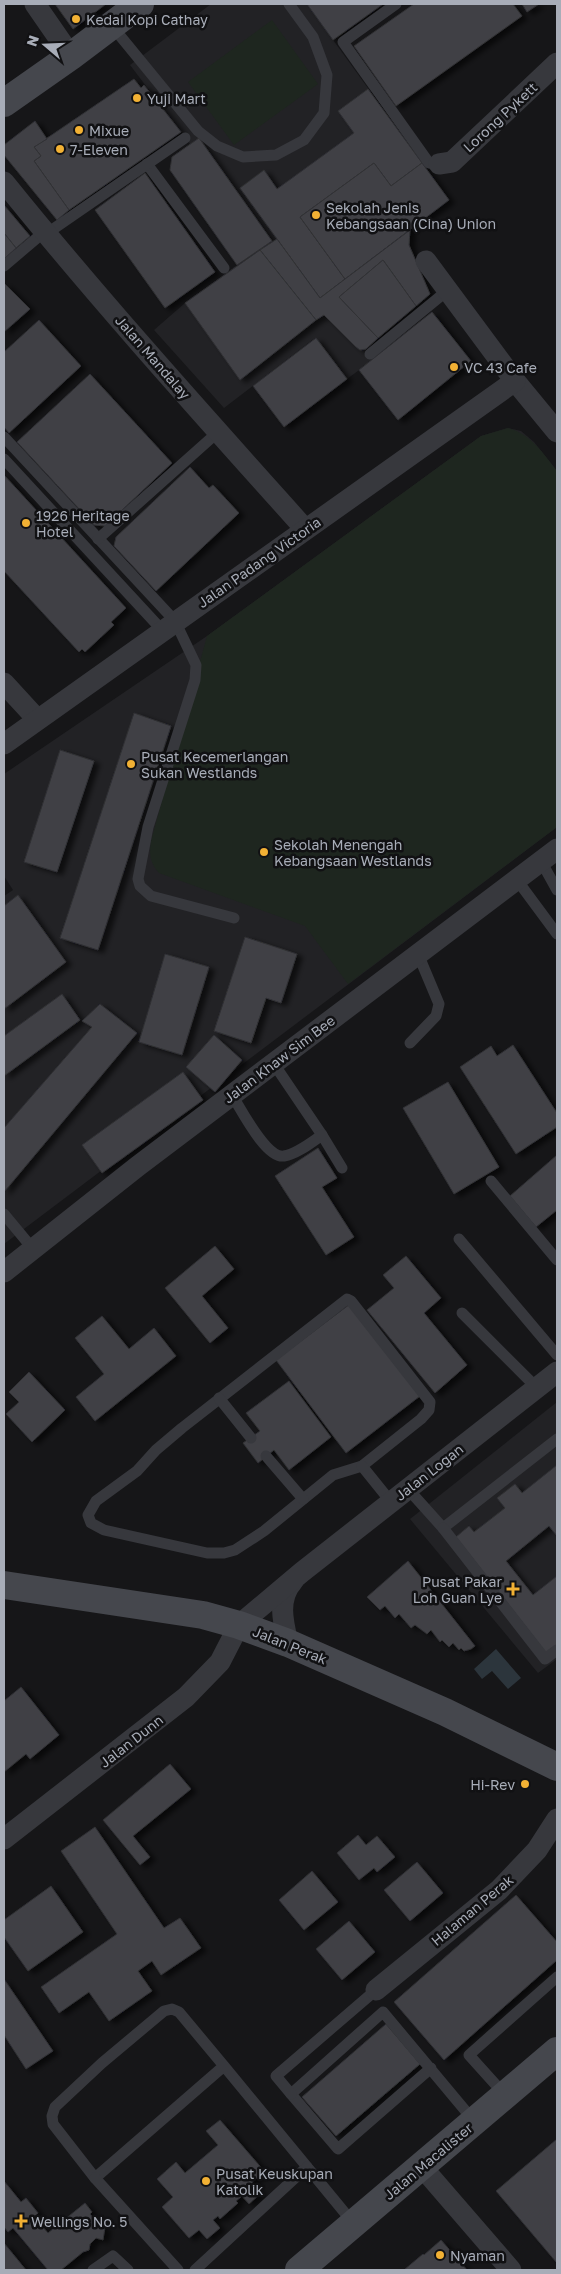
<svg xmlns="http://www.w3.org/2000/svg" width="561" height="2274" viewBox="0 0 561 2274" font-family="'Golos Text',sans-serif">
<style>
.built{fill:#222225}
.green{fill:#1e261f}
.water{fill:#2c353c}
.building{fill:#404145;stroke:#303034;filter:url(#shadow)}
.lines{fill:none;stroke-linecap:round;stroke-linejoin:round}
.lane{stroke:#37383d;stroke-width:11}
.street{stroke:#37383d;stroke-width:21}
.secondary{stroke:#45474d;stroke-width:28}
.poi-dot{fill:#f2b134;stroke:#111113;stroke-width:2}
.labels{text-anchor:middle;dominant-baseline:central;stroke-width:5;stroke-linejoin:round;paint-order:stroke}
.poi-label{font-size:14px;fill:#a8adb8;stroke:#111113;text-anchor:start}
.street-label{font-size:14px;fill:#a8adb8;stroke:#111113}
</style>
<defs>
<filter id="shadow"><feDropShadow dx="5.5" dy="3" stdDeviation="2.5" flood-color="#0009"/></filter>
</defs>
<rect width="100%" height="100%" fill="#161618"/>
<g class="built">
<polygon points="211,4 307,4 449,200 410,230 409,245 430,294 366,349 374,359 347,379 315,338 224,408 154,330 185,303 237,265 170,170 172,157 190,144 130,65"/>
<polygon points="508,428 521,431 534,442 557,471 557,827 4,1244 4,896 13,890 4,876 4,774 207,636 481,436"/>
<polygon points="557,1402 557,1659 538,1673 410,1519"/>
</g>
<g class="green">
<polygon points="272,20 318,84 234,145 188,82"/>
<path d="M508,428c23,6 35,25 49,43v356l-209,157 -43,-58 -146,-53c-9,-10 -10,-18 -8,-32l56,-205 274,-200z"/>
</g>
<polygon class="water" points="496,1649 521,1678 508,1689 492,1671 482,1679 474,1669"/>
<g class="building">
<polygon points="55,4 106,4 73,29"/>
<polygon points="307,4 383,4 333,40"/>
<polygon points="414,4 513,4 522,16 396,106 354,46"/>
<polygon points="522,4 539,4 527,12"/>
<polygon points="134,79 141,88 144,85 181,132 69,210 34,161 41,156 34,147"/>
<polygon points="368,89 422,163 391,186 374,163 300,217 345,279 320,298 240,188 264,170 277,189 354,133 338,111"/>
<polygon points="35,121 47,139 34,147 41,156 34,161 69,210 57,220 4,155 4,145"/>
<polygon points="199,138 272,241 237,265 170,170 172,157"/>
<polygon points="374,163 391,186 422,163 449,200 345,279 300,217"/>
<polygon points="145,173 215,272 165,308 95,210"/>
<polygon points="4,205 30,236 16,248 4,233"/>
<polygon points="410,230 409,245 430,294 416,306 383,260 339,297 378,338 366,349 360,350 356,347 324,315 316,320 260,250 277,239 320,298"/>
<polygon points="4,233 16,248 4,259"/>
<polygon points="260,250 316,320 240,380 185,303"/>
<polygon points="383,260 416,306 378,338 339,297"/>
<polygon points="4,283 30,309 4,332"/>
<polygon points="432,312 471,361 398,420 359,370"/>
<polygon points="39,320 81,366 9,433 4,427 4,352"/>
<polygon points="316,338 347,379 284,427 253,386"/>
<polygon points="90,374 172,463 105,526 94,525 17,442"/>
<polygon points="190,467 209,488 213,485 239,513 156,591 114,546 116,537"/>
<polygon points="4,475 126,608 111,622 114,625 85,652 82,649 79,652 4,571"/>
<polygon points="134,713 171,726 98,950 60,938"/>
<polygon points="60,750 94,761 57,872 24,862"/>
<polygon points="18,895 66,962 4,1009 4,906"/>
<polygon points="245,937 297,954 281,1003 266,998 251,1043 214,1031"/>
<polygon points="165,954 209,967 182,1055 139,1042"/>
<polygon points="62,994 80,1020 4,1076 4,1036"/>
<polygon points="100,1004 137,1033 4,1192 4,1128 92,1027 82,1021"/>
<polygon points="214,1035 242,1060 215,1092 186,1067"/>
<polygon points="513,1045 557,1113 557,1127 516,1154 460,1067 491,1046 497,1056"/>
<polygon points="183,1072 203,1100 102,1173 82,1145"/>
<polygon points="448,1082 499,1167 454,1194 403,1108"/>
<polygon points="318,1148 337,1178 322,1187 354,1237 326,1255 275,1176"/>
<polygon points="557,1155 557,1210 536,1227 510,1196"/>
<polygon points="215,1246 234,1269 202,1296 228,1328 210,1343 165,1288"/>
<polygon points="406,1256 441,1298 424,1313 467,1365 435,1393 367,1310 394,1288 383,1275"/>
<polygon points="350,1304 420,1396 346,1453 276,1360"/>
<polygon points="102,1316 129,1349 154,1328 176,1356 95,1421 76,1397 104,1374 75,1338"/>
<polygon points="29,1372 65,1410 32,1442 6,1414 19,1402 9,1392"/>
<polygon points="289,1381 331,1437 289,1470 274,1450 258,1463 243,1443 260,1431 246,1413"/>
<polygon points="557,1465 557,1536 549,1526 506,1561 533,1595 557,1576 557,1646 547,1654 456,1537 469,1526 474,1532 505,1508 497,1498 515,1484 522,1493"/>
<polygon points="408,1561 475,1646 471,1649 464,1651 461,1648 459,1650 453,1643 449,1647 442,1640 440,1642 431,1630 427,1634 415,1625 411,1628 399,1614 395,1618 385,1606 380,1610 367,1597"/>
<polygon points="21,1687 59,1735 30,1759 26,1754 4,1772 4,1701"/>
<polygon points="170,1764 191,1789 133,1836 150,1857 140,1865 103,1820"/>
<polygon points="95,1827 164,1928 180,1918 201,1948 161,1975 152,1961 138,1971 152,1991 109,2021 89,1992 59,2013 41,1987 117,1934 61,1851"/>
<polygon points="358,1835 366,1845 377,1836 395,1857 377,1872 374,1868 359,1880 337,1853"/>
<polygon points="417,1862 443,1893 410,1921 384,1890"/>
<polygon points="312,1871 338,1902 304,1930 279,1900"/>
<polygon points="51,1886 83,1932 28,1971 4,1937 4,1920"/>
<polygon points="516,1895 557,1942 557,1960 444,2060 394,2002"/>
<polygon points="349,1921 375,1952 342,1980 316,1949"/>
<polygon points="4,1979 53,2051 26,2069 4,2035"/>
<polygon points="386,2024 420,2064 336,2136 302,2097"/>
<polygon points="220,2120 265,2172 252,2182 261,2193 249,2204 242,2196 236,2201 238,2203 220,2219 218,2216 213,2220 220,2228 207,2239 199,2230 189,2238 162,2207 173,2197 157,2179 176,2162 185,2173 218,2145 206,2131"/>
<polygon points="557,2139 557,2263 496,2191"/>
<polygon points="4,2181 21,2202 26,2198 38,2213 34,2217 48,2233 85,2203 92,2212 90,2214 100,2226 105,2227 103,2240 96,2238 90,2244 89,2250 83,2252 61,2270 48,2270 13,2228 8,2232 4,2227"/>
<polygon points="441,2240 467,2270 404,2270 423,2254 424,2255"/>
<polygon points="4,2243 26,2270 4,2270"/>
</g>
<g class="lines">
<g class="lane">
<polyline points="396,4 343,42 429,163 439,164"/>
<polyline points="112,26 198,131 217,146 243,157 276,155 304,140 324,113 327,75 313,37 289,4"/>
<polyline points="147,164 224,268"/>
<polyline points="46,234 185,138"/>
<polyline points="4,266 44,232"/>
<polyline points="370,354 448,290"/>
<polyline points="4,437 175,621 196,665 195,680 148,827 138,879 140,886 151,896 234,918"/>
<polyline points="4,459 162,630"/>
<polyline points="98,539 218,432"/>
<polyline points="541,861 557,890"/>
<polyline points="517,880 557,934"/>
<polyline points="410,1043 436,1016 439,1004 418,954"/>
<polyline points="274,1064 322,1135"/>
<path d="M232,1095c9,14 34,64 52,61 13,-2 28,-14 38,-21l20,33"/>
<polyline points="491,1181 557,1260"/>
<polyline points="4,1214 33,1249"/>
<polyline points="459,1239 557,1355"/>
<polygon points="347,1299 351,1301 430,1402 429,1410 421,1419 362,1466 333,1475 264,1531 235,1550 224,1553 207,1553 104,1530 91,1523 88,1515 96,1501 137,1471 156,1450 182,1428"/>
<polyline points="462,1313 537,1388"/>
<polyline points="219,1398 251,1438"/>
<polyline points="266,1456 303,1499"/>
<polyline points="362,1466 391,1502"/>
<polyline points="408,1489 443,1528 557,1439"/>
<polyline points="443,1528 545,1659 557,1650"/>
<polyline points="224,2066 179,2012 172,2009 164,2011 102,2063 55,2107 52,2116 53,2124 95,2178 224,2066 354,2224"/>
<polyline points="431,2068 338,2149 291,2094 383,2012 474,2121"/>
<polyline points="291,2094 276,2076 376,1990"/>
<polyline points="505,2095 469,2055 557,1977"/>
<polyline points="95,2178 178,2270"/>
<polyline points="93,2270 113,2256 128,2270"/>
<polyline points="195,2270 307,2167"/>
</g>
<g class="street">
<polyline points="35,4 71,56"/>
<polyline points="439,164 452,162 557,63"/>
<path d="M4,182c96,119 199,233 301,347"/>
<polyline points="426,261 515,381 557,432"/>
<polyline points="4,683 37,719"/>
<polyline points="4,744 515,381"/>
<polyline points="4,1272 138,1166 557,849"/>
<path d="M288,1643c-5,-21 -11,-44 5,-62"/>
<polyline points="4,1839 186,1697 220,1662 239,1625 302,1572 557,1372"/>
<polyline points="376,1990 499,1890 537,1850 557,1819"/>
<polyline points="422,2167 511,2270"/>
</g>
<g class="secondary">
<polyline points="4,103 71,56 140,4"/>
<polyline points="4,1585 203,1615 239,1625 288,1643 445,1712 557,1767"/>
<polyline points="299,2270 557,2051"/>
</g>
</g>
<g class="poi-dot">
<circle cx="76" cy="19" r="5"/>
<circle cx="137" cy="98" r="5"/>
<circle cx="79" cy="130" r="5"/>
<circle cx="60" cy="149" r="5"/>
<circle cx="316" cy="215" r="5"/>
<circle cx="454" cy="367" r="5"/>
<circle cx="26" cy="523" r="5"/>
<circle cx="131" cy="764" r="5"/>
<circle cx="264" cy="852" r="5"/>
<path d="M510.5 1581.5h5v5h5v5h-5v5h-5v-5h-5v-5h5z"/>
<circle cx="525" cy="1784" r="5"/>
<circle cx="206" cy="2181" r="5"/>
<path d="M18.5 2213.5h5v5h5v5h-5v5h-5v-5h-5v-5h5z"/>
<circle cx="440" cy="2255" r="5"/>
</g>
<g class="labels">
<g class="poi-label">
<text x="86" y="19">Kedai Kopi Cathay</text>
<text x="147" y="98">Yuji Mart</text>
<text x="89" y="130">Mixue</text>
<text x="70" y="149">7-Eleven</text>
<text x="326" y="207">Sekolah Jenis<tspan x="326" dy="16">Kebangsaan (Cina) Union</tspan></text>
<text x="464" y="367">VC 43 Cafe</text>
<text x="36" y="515">1926 Heritage<tspan x="36" dy="16">Hotel</tspan></text>
<text x="141" y="756">Pusat Kecemerlangan<tspan x="141" dy="16">Sukan Westlands</tspan></text>
<text x="274" y="844">Sekolah Menengah<tspan x="274" dy="16">Kebangsaan Westlands</tspan></text>
<text x="502" y="1581" text-anchor="end">Pusat Pakar<tspan x="502" dy="16">Loh Guan Lye</tspan></text>
<text x="515" y="1784" text-anchor="end">Hi-Rev</text>
<text x="216" y="2173">Pusat Keuskupan<tspan x="216" dy="16">Katolik</tspan></text>
<text x="31" y="2221">Wellings No. 5</text>
<text x="450" y="2255">Nyaman</text>
</g>
<g class="street-label">
<text transform="translate(500 117) rotate(-43)">Lorong Pykett</text>
<text transform="translate(153 357) rotate(49)">Jalan Mandalay</text>
<text transform="translate(259 562) rotate(-35)">Jalan Padang Victoria</text>
<text transform="translate(279 1059) rotate(-37)">Jalan Khaw Sim Bee</text>
<text transform="translate(429 1472) rotate(-38)">Jalan Logan</text>
<text transform="translate(290 1645) rotate(22)">Jalan Perak</text>
<text transform="translate(131 1741) rotate(-38)">Jalan Dunn</text>
<text transform="translate(472 1910) rotate(-40)">Halaman Perak</text>
<text transform="translate(428 2161) rotate(-40)">Jalan Macalister</text>
</g>
</g>
<rect width="561" height="2274" fill="none" stroke="#a8adb8" stroke-width="10"/>
<g transform="translate(45 45) rotate(289)" stroke="#111113" stroke-width="4" paint-order="stroke">
<path d="M0-4L9 19L0 12L-9 19Z" fill="#a8adb8"/>
<text y="-8" font-size="14" font-weight="bold" text-anchor="middle" fill="#a8adb8">N</text>
</g>
</svg>
